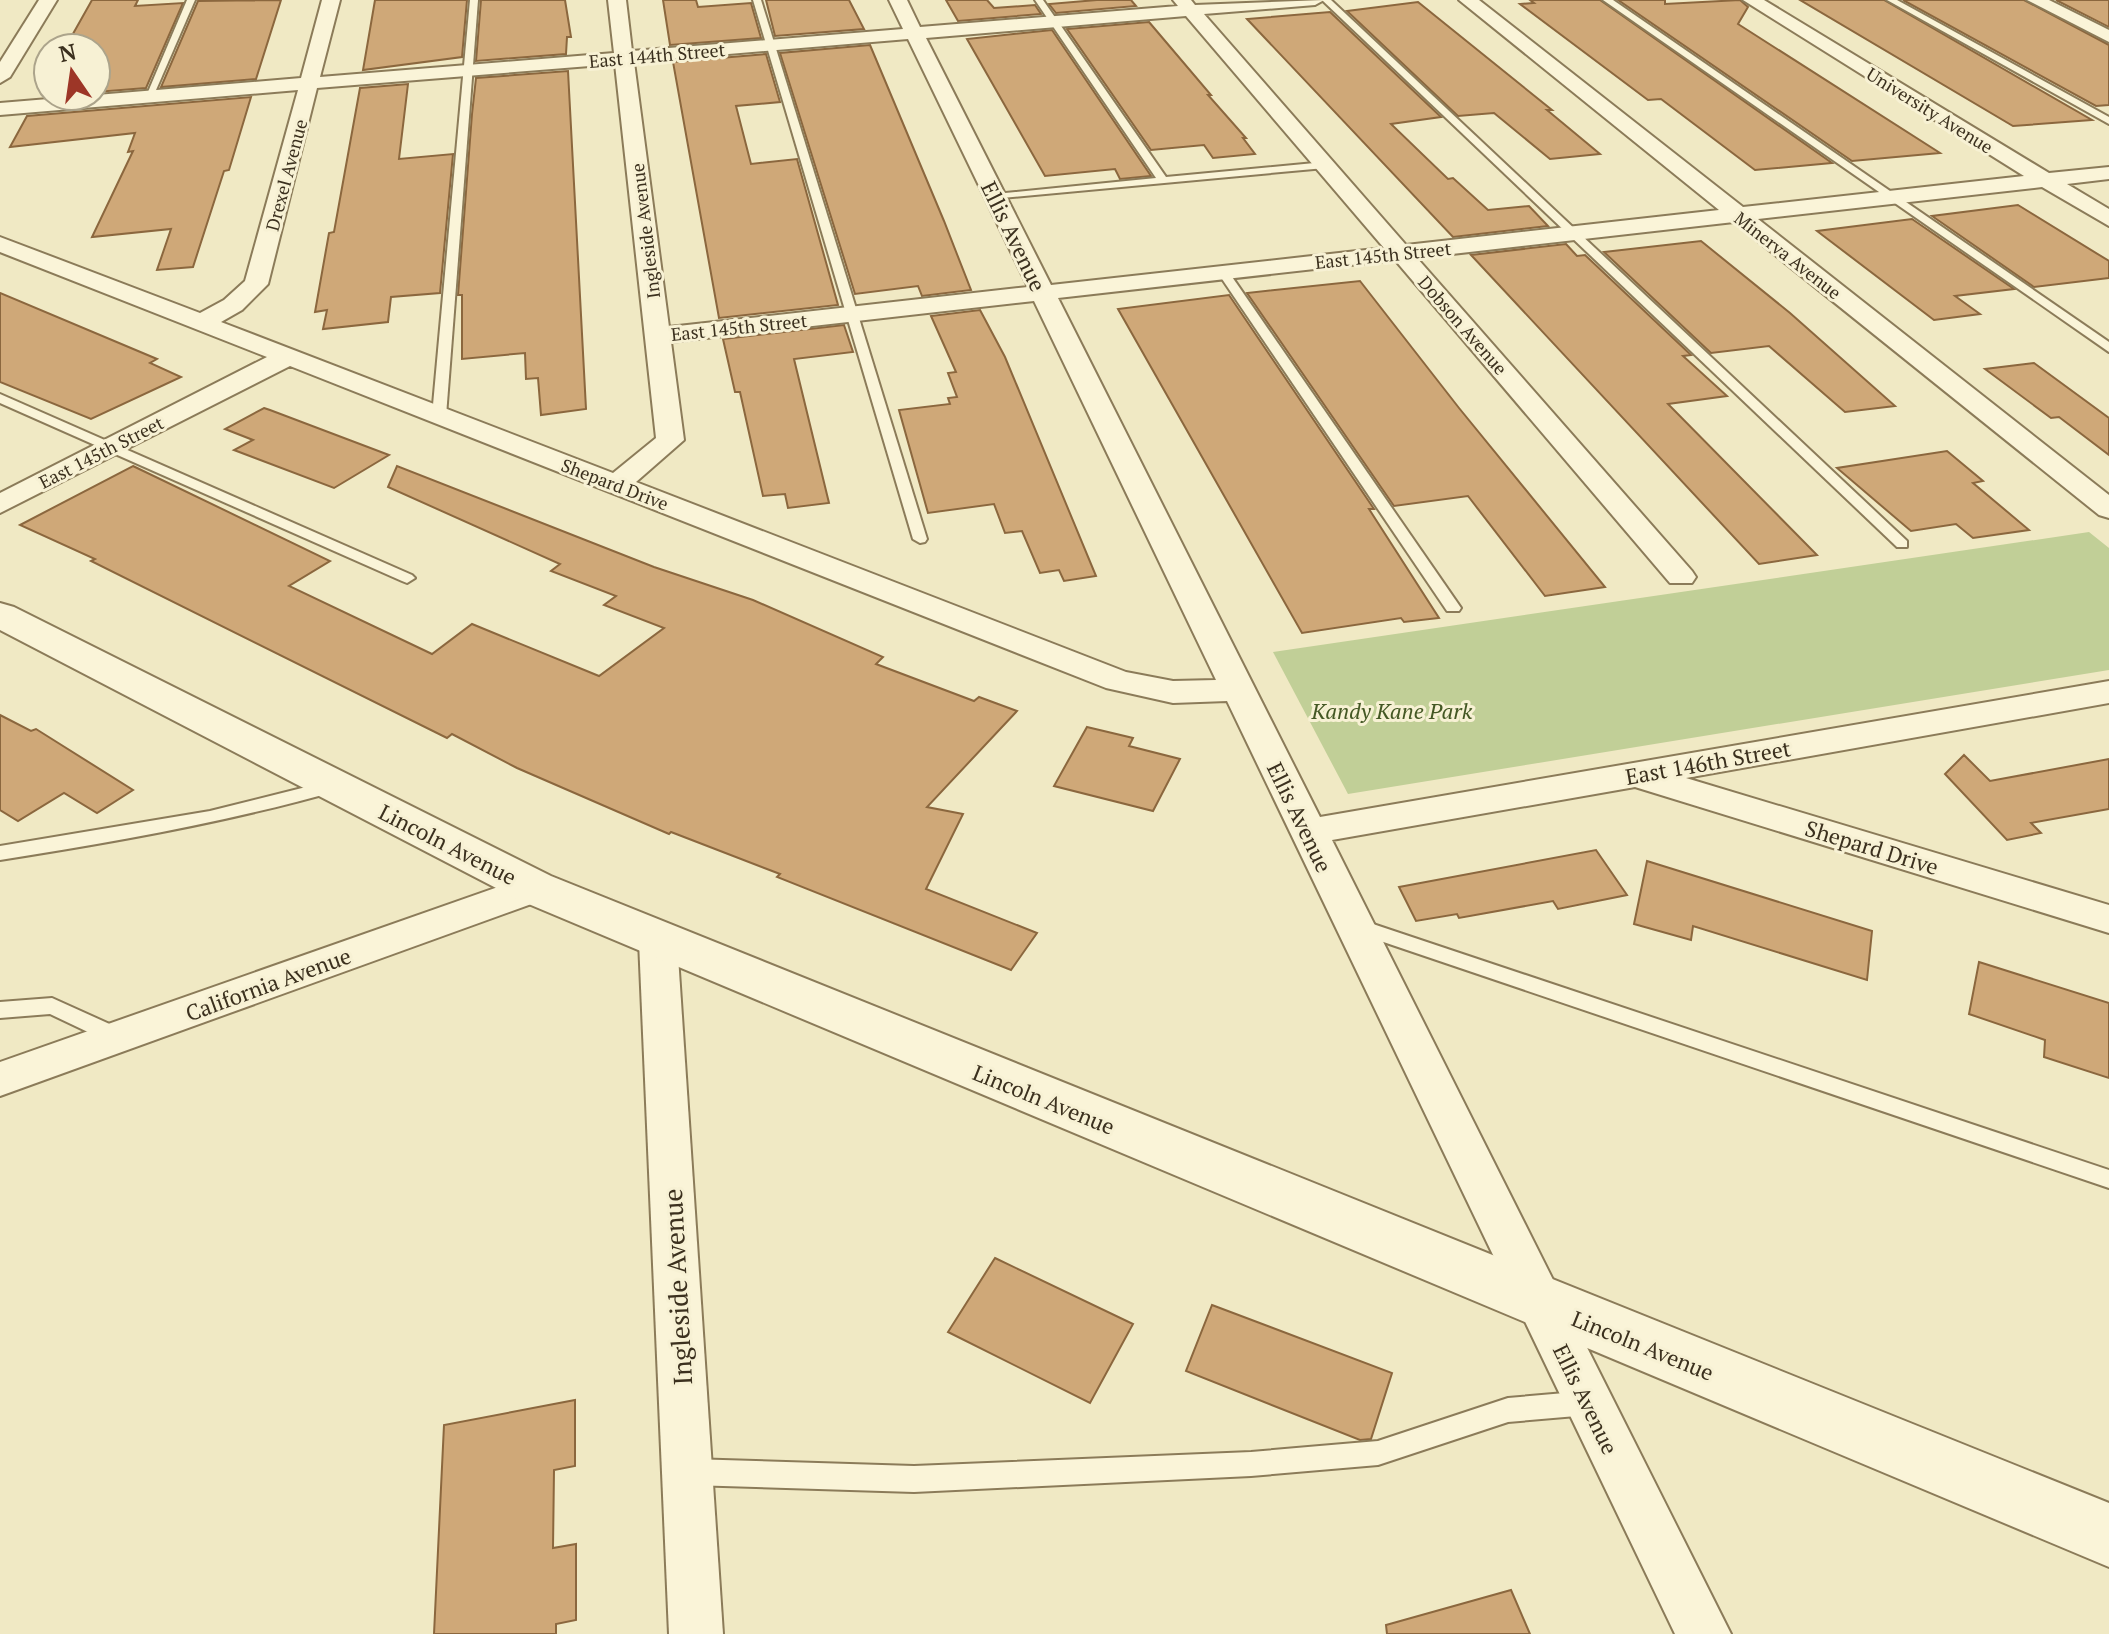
<svg xmlns="http://www.w3.org/2000/svg" width="2109" height="1634" viewBox="0 0 2109 1634" font-family="'PT Serif',serif">
<style>
.green{fill:#c1cf97}
.building{fill:#cfa878;stroke:#8b673e;stroke-width:2}
.lines{fill:none;stroke-linecap:round;stroke-linejoin:round}
.service-casing{stroke:#8b7b59;stroke-width:4}
.minor-casing{stroke:#8b7b59;stroke-width:4}
.tertiary-casing{stroke:#8b7b59;stroke-width:4}
.service{fill:#faf4d8;fill-rule:evenodd}
.minor{fill:#faf4d8;fill-rule:evenodd}
.tertiary{fill:#faf4d8;fill-rule:evenodd}
.labels{text-anchor:middle;dominant-baseline:central;stroke-width:6;stroke-linejoin:round;paint-order:stroke}
.far-street-label{font-size:18px;fill:#3b301e;stroke:#f7f1d4}
.street-label{font-size:22px;fill:#3b301e;stroke:#f7f1d4}
.park-label{font-size:22px;font-style:italic;fill:#445824;stroke:#f7f1d4}
.near-street-label{font-size:26px;fill:#3b301e;stroke:#f7f1d4}
</style>
<rect width="100%" height="100%" fill="#f0e9c4"/>
<polygon class="green" points="2089,532 2109,548 2109,670 1348,794 1273,652"/>
<g class="building">
<polygon points="92,0 138,0 135,6 183,3 146,88 96,92 96,48 65,48"/>
<polygon points="281,0 256,79 161,87 198,1"/>
<polygon points="375,0 467,0 462,57 363,70"/>
<polygon points="481,0 565,0 571,37 567,37 566,54 476,61"/>
<polygon points="663,0 696,0 698,7 751,3 761,38 670,45"/>
<polygon points="766,0 849,0 864,29 775,36"/>
<polygon points="946,0 987,0 994,8 1035,5 1041,14 958,21"/>
<polygon points="1097,0 1131,0 1136,6 1056,13 1049,4"/>
<polygon points="1530,0 1600,0 1832,163 1755,170 1661,99 1648,100 1520,4 1534,3"/>
<polygon points="1618,0 1665,0 1665,4 1740,0 1748,7 1738,24 1940,153 1852,161"/>
<polygon points="1800,0 1884,0 2092,120 2013,126"/>
<polygon points="1903,0 2024,0 2109,45 2109,105 2096,106"/>
<polygon points="2056,0 2109,0 2109,27"/>
<polygon points="1418,2 1552,110 1547,110 1600,154 1550,159 1494,113 1458,116 1347,11"/>
<polygon points="1330,12 1441,117 1391,124 1448,179 1453,178 1488,210 1529,206 1548,226 1453,237 1247,19"/>
<polygon points="1149,22 1211,95 1208,95 1246,138 1243,138 1255,154 1213,158 1204,145 1151,150 1067,29"/>
<polygon points="1052,30 1151,176 1120,179 1115,169 1045,176 967,39"/>
<polygon points="870,45 944,221 971,290 922,296 918,286 855,294 780,53"/>
<polygon points="766,54 780,102 736,106 751,164 797,159 838,305 719,318 673,62"/>
<polygon points="568,71 586,409 541,415 538,378 526,379 525,353 462,359 462,295 458,295 472,114 476,78"/>
<polygon points="408,84 399,159 453,154 440,293 391,297 388,322 323,329 327,310 315,312 329,233 334,232 360,88"/>
<polygon points="251,97 229,170 224,171 193,267 157,270 171,229 92,237 133,151 128,152 135,133 10,147 27,116"/>
<polygon points="2018,205 2109,261 2109,278 2034,287 1932,216"/>
<polygon points="1912,219 2014,289 1955,296 1980,314 1934,320 1817,231"/>
<polygon points="1701,241 1790,313 1895,406 1845,412 1769,346 1711,353 1604,252"/>
<polygon points="1566,244 1577,256 1585,255 1691,355 1683,356 1727,396 1668,404 1817,555 1759,564 1471,255"/>
<polygon points="1360,281 1459,408 1605,587 1545,596 1468,496 1394,506 1247,293"/>
<polygon points="0,293 157,359 150,363 181,377 91,419 0,382"/>
<polygon points="1229,295 1374,509 1369,509 1439,618 1404,622 1401,618 1302,633 1118,309"/>
<polygon points="980,310 1005,357 1096,576 1064,581 1059,570 1040,573 1022,531 1005,533 994,504 928,513 899,410 950,404 948,398 957,397 948,373 956,372 931,316"/>
<polygon points="844,325 853,352 794,359 829,503 788,508 785,494 763,496 740,392 735,392 723,339"/>
<polygon points="2034,363 2109,418 2109,455 2059,417 2051,418 1985,369"/>
<polygon points="264,408 270,410 389,455 334,488 234,450 253,440 225,429"/>
<polygon points="1947,451 1983,481 1973,483 2029,530 1973,538 1956,524 1911,531 1837,468"/>
<polygon points="133,466 330,561 289,586 432,654 472,624 599,676 664,628 604,605 616,596 551,571 560,564 388,487 397,466 654,567 753,600 883,657 876,664 974,701 979,697 1017,711 927,807 963,814 926,889 1037,933 1011,970 777,877 780,874 671,832 669,834 517,768 452,734 447,738 91,561 95,559 20,525"/>
<polygon points="0,715 31,731 36,729 133,790 97,813 64,793 18,821 0,810"/>
<polygon points="1087,727 1133,738 1129,746 1180,759 1153,811 1054,786"/>
<polygon points="1964,755 1990,781 2109,759 2109,809 2031,823 2041,833 2007,840 1945,774"/>
<polygon points="1596,850 1627,895 1558,909 1553,901 1459,918 1457,914 1416,921 1399,887"/>
<polygon points="1647,861 1872,931 1867,980 1693,926 1691,940 1634,924"/>
<polygon points="1979,962 2109,1003 2109,1078 2044,1057 2045,1040 1969,1014"/>
<polygon points="995,1258 1133,1324 1090,1403 948,1332"/>
<polygon points="1212,1305 1392,1373 1371,1439 1360,1440 1186,1371"/>
<polygon points="575,1400 575,1466 554,1470 553,1548 576,1544 576,1620 556,1624 556,1634 434,1634 444,1425"/>
<polygon points="1511,1590 1530,1634 1387,1634 1386,1625"/>
</g>
<g class="lines">
<defs>
<g id="service">
<polygon points="187,0 195,0 153,97 145,99"/>
<polygon points="470,0 478,0 446,416 439,420 432,416"/>
<polygon points="753,0 761,0 927,539 925,542 920,543 913,539"/>
<polygon points="1035,0 1043,0 1166,177 1325,162 1330,165 1325,168 991,199 991,195 995,194 1156,178"/>
<polygon points="1322,0 1331,0 1907,541 1907,547 1897,547"/>
<polygon points="1603,0 1613,0 2109,342 2109,352"/>
<polygon points="1887,0 1897,0 2109,117 2109,124"/>
<polygon points="1220,271 1228,271 1461,608 1459,611 1447,611 1218,273"/>
<polygon points="0,394 412,575 415,578 407,583 402,581 0,403"/>
<path d="M334,780l6,2 3,4 -3,4c-112,32 -225,52 -340,70v-14l210,-35z"/>
<polygon points="1355,918 2109,1170 2109,1188 1348,930 1345,925 1348,920"/>
<polygon points="52,998 125,1031 128,1037 125,1043 118,1045 111,1043 50,1014 0,1018 0,1002"/>
<polygon points="1588,1391 1597,1395 1600,1403 1597,1411 1588,1415 1508,1422 1378,1465 1251,1476 914,1492 690,1485 681,1481 677,1472 681,1463 690,1459 914,1466 1251,1452 1378,1441 1508,1398"/>
</g>
<g id="minor">
<polygon points="39,0 57,0 10,77 0,83 0,62"/>
<path d="M322,0h18l-20,77 294,-24 -6,-53h18l6,51 271,-22 -14,-29h18l13,27 258,-21 -5,-6h18l4,5 129,-5 -9,5 -111,9 202,231 313,-35 -260,-210h20l264,207 281,-31 -281,-176h21l285,173 60,-6v12l-42,5 42,25v17l-67,-39 -284,32 351,276v23l-10,-3 -365,-293 -317,36 275,313 4,6 -4,6h-22l-275,-323 -337,38 262,519 789,-136v22l-423,75 423,127v28l-474,-146 -303,53 399,794h-56l-448,-933 -54,2 -67,-15 -816,-322 -290,147v-20l267,-136 -267,-105v-15l200,76 24,-13 21,-19 53,-191 -298,25v-12l301,-25zM1186,16l198,232 -333,37 -125,-247zM908,39l120,248 -359,40 -35,-265zM615,64l41,374 -43,35 -392,-151 21,-12 26,-26 49,-196zM1034,301l182,379 -43,1 -47,-9 -490,-190 48,-42 -13,-98z"/>
<polygon points="2027,0 2049,0 2109,30 2109,42"/>
<polygon points="535,874 548,878 554,888 548,898 0,1096 0,1062"/>
<polygon points="658,926 672,931 677,941 723,1634 669,1634 639,941 644,931"/>
</g>
<polygon id="tertiary" points="0,603 14,607 551,876 2109,1503 2109,1567 519,900 0,630"/>
</defs>
<use href="#service" class="service-casing"/>
<use href="#minor" class="minor-casing"/>
<use href="#tertiary" class="tertiary-casing"/>
<use href="#service" class="service"/>
<use href="#minor" class="minor"/>
<use href="#tertiary" class="tertiary"/>
</g>
<g class="labels">
<g class="far-street-label">
<text transform="translate(657 55) rotate(-5)">East 144th Street</text>
<text transform="translate(1930 110) rotate(32)">University Avenue</text>
<text transform="translate(286 175) rotate(-75)">Drexel Avenue</text>
<text transform="translate(645 231) rotate(-97)">Ingleside Avenue</text>
<text transform="translate(1383 255) rotate(-6)">East 145th Street</text>
<text transform="translate(1788 255) rotate(38)">Minerva Avenue</text>
<text transform="translate(1463 325) rotate(49)">Dobson Avenue</text>
<text transform="translate(739 327) rotate(-6)">East 145th Street</text>
<text transform="translate(101 452) rotate(-27)">East 145th Street</text>
<text transform="translate(615 484) rotate(21)">Shepard Drive</text>
</g>
<g class="street-label">
<text transform="translate(1014 236) rotate(64)">Ellis Avenue</text>
<text transform="translate(1708 762) rotate(-10)">East 146th Street</text>
<text transform="translate(1300 817) rotate(64)">Ellis Avenue</text>
<text transform="translate(448 844) rotate(27)">Lincoln Avenue</text>
<text transform="translate(1872 847) rotate(17)">Shepard Drive</text>
<text transform="translate(268 984) rotate(-20)">California Avenue</text>
<text transform="translate(1044 1099) rotate(22)">Lincoln Avenue</text>
<text transform="translate(1643 1345) rotate(22)">Lincoln Avenue</text>
<text transform="translate(1586 1399) rotate(64)">Ellis Avenue</text>
</g>
<g class="park-label">
<text x="1392" y="710">Kandy Kane Park</text>
</g>
<g class="near-street-label">
<text transform="translate(677 1287) rotate(-93)">Ingleside Avenue</text>
</g>
</g>
<g transform="translate(72 72) rotate(347)"><circle r="38" fill="#f7f1d4" stroke="#aca48b" stroke-width="2"/>
<path d="M0-6L14 30L0 20L-14 30Z" fill="#9d3627"/>
<text y="-12" font-size="22" font-weight="bold" text-anchor="middle" fill="#3b301e">N</text>
</g>
</svg>
